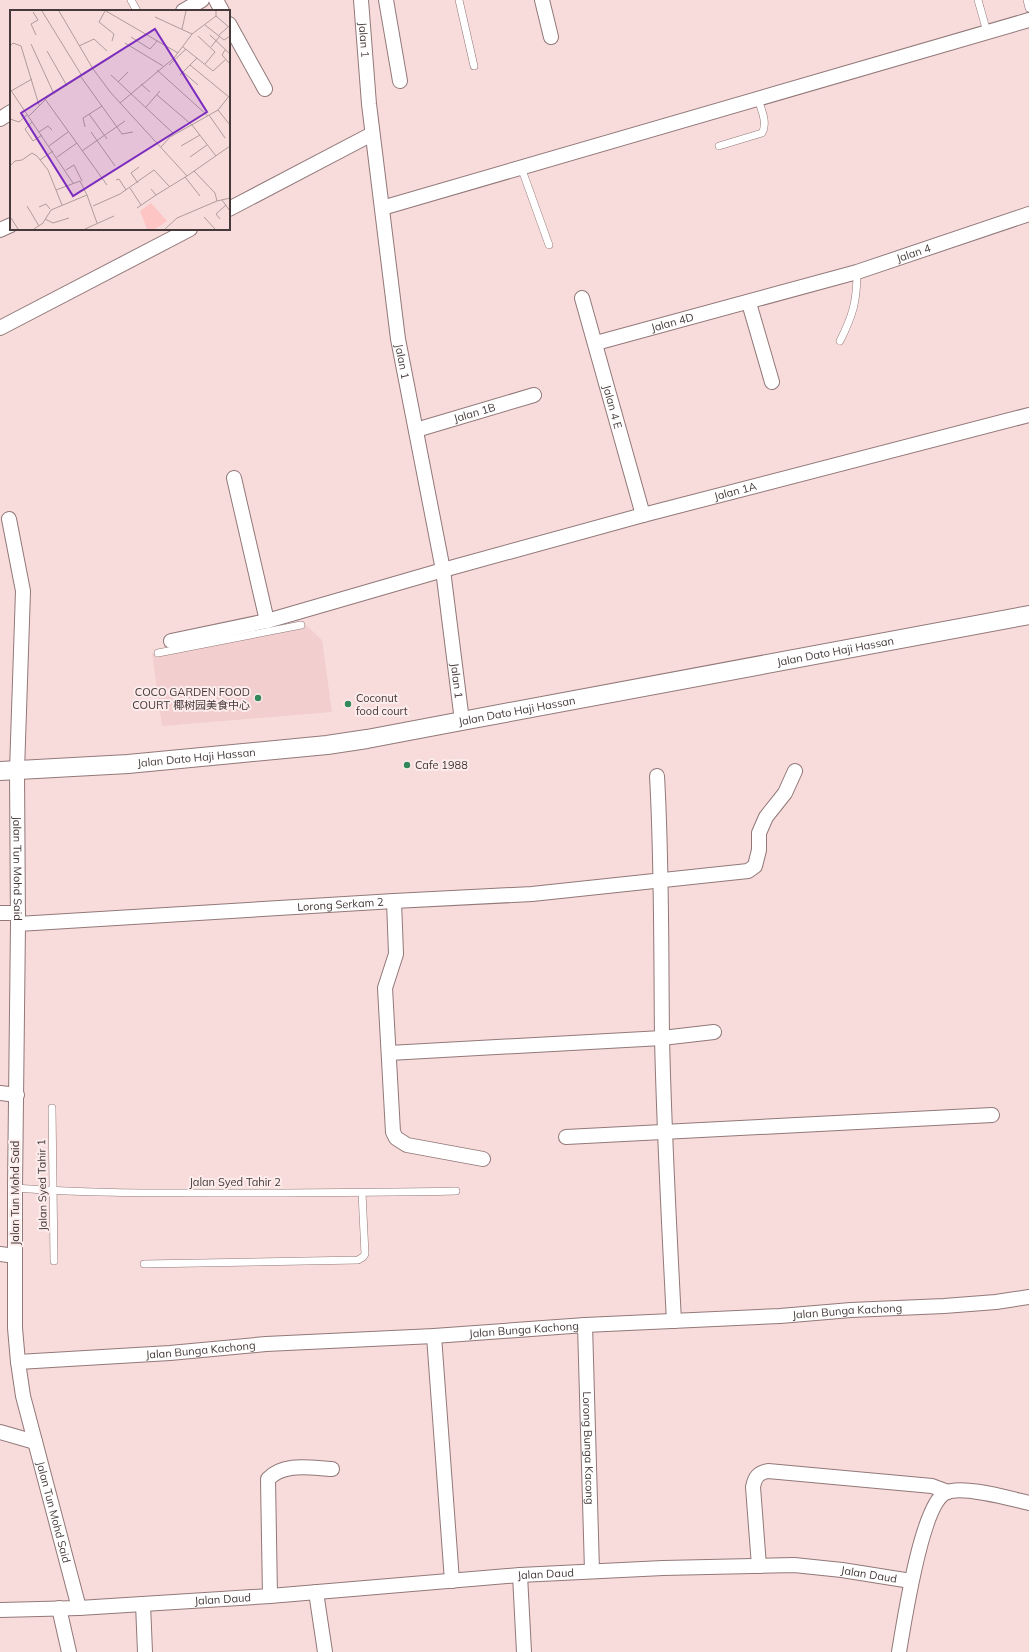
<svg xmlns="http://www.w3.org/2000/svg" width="1029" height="1652" viewBox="0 0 1029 1652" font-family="Mulish,'Noto Sans SC',sans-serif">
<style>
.built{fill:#f2cece}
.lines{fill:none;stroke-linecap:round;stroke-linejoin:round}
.service-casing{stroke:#927879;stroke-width:8}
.minor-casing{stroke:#927879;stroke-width:16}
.tertiary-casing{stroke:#927879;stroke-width:20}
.service{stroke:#fff;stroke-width:7}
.minor{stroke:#fff;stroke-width:14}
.tertiary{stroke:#fff;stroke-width:18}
.poi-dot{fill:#34885b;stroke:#fdecec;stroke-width:1.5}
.labels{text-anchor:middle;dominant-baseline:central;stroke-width:4;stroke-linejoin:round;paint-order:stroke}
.street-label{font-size:11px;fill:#453939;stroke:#fdecec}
.poi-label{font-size:11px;fill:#453939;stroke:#fdecec;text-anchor:start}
.inset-road{fill:none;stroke:#b09b9b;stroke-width:1}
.view{fill:#7b2cbf;fill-opacity:0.15;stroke:#7b2cbf;stroke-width:2}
.inset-edge{fill:none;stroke:#453939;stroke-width:2}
</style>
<rect width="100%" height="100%" fill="#f8dcdc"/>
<polygon class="built" points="303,622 322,640 332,712 162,726 152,653"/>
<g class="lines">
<defs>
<g id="service">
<polyline points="131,0 137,11"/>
<polyline points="459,0 474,66"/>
<polyline points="978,0 987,32"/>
<polyline points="1027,0 1029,8"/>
<path d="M719,146l43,-13c6,-10 -1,-24 -4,-34"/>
<polyline points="521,167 549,245"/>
<path d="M840,341c13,-26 17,-40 17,-69"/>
<polyline points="158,653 301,625"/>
<polyline points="52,1108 54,1261"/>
<path d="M15,1188c65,5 131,5 196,5 82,0 163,0 245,-2"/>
<polyline points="144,1264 358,1260 363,1257 365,1254 362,1193"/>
</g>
<g id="minor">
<polyline points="216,0 222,11"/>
<path id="s1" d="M361,0l8,104 29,235 45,231 19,151"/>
<polyline points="386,0 400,81"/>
<polyline points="542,0 551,37"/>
<polyline points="183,11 202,0"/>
<polyline points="229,24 265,89"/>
<polyline points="0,119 11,112"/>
<polyline points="382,208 1029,20"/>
<polyline points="229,209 372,134"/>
<polyline points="0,230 11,225"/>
<path id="s2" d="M582,298l61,217"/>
<polyline points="749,303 772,382"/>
<polyline points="0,328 190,229"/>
<path id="s3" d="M596,343l261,-71 172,-58"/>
<path id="s4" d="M416,430l118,-35"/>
<polyline points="234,478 267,621"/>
<path id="s5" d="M9,519l14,72 -6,180 1,153 -3,264v140l3,34 5,34 56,212"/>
<path id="s6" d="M171,641l96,-20 176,-51 200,-55 386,-100"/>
<path d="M657,776c5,87 4,174 5,261 2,94 7,189 12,284"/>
<polyline points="394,901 396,954 385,988 393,1132 396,1138 407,1145 483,1159"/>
<polyline points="0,913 18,913"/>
<path id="s7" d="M18,924l376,-23 138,-7 216,-23 7,-5 4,-16v-17l7,-16 19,-24 10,-22"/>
<polyline points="389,1053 662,1038 714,1032"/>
<polyline points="0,1093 17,1095"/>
<polyline points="566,1137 992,1115"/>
<polyline points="0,1254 15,1256"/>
<path id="s8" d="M585,1325l7,246"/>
<polyline points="434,1336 452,1581"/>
<path id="s9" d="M18,1362l152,-9 96,-9 168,-8 151,-11 195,-9 71,-6 93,-4 52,-4 33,-5"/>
<polyline points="0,1432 35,1442"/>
<path d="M759,1566l-6,-79c2,-10 5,-14 15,-16l164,15 16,6"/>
<polyline points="520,1575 524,1652"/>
<polyline points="316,1592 325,1652"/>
<path d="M270,1596l-2,-117c16,-17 43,-11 64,-10"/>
<polyline points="143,1604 145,1652"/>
<polyline points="59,1608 69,1652"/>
<path id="s10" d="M0,1610l79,-2 191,-12 250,-21 143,-7 131,-3 48,5 69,11"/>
<path d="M899,1652c5,-29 22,-145 46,-159 16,-9 66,6 84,10"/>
</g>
<g id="tertiary">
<path id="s11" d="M0,771l128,-7 199,-19 40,-6 95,-18 567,-106"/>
</g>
</defs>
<use href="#service" class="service-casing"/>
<use href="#minor" class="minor-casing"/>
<use href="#tertiary" class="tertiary-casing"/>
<use href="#service" class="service"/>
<use href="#minor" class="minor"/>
<use href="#tertiary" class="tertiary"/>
</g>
<g class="poi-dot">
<circle cx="258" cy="698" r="4"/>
<circle cx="348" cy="704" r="4"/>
<circle cx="407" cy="765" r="4"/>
</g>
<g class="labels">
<g class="street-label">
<text stroke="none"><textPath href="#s1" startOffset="40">Jalan 1</textPath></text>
<text stroke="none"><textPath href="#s3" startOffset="330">Jalan 4</textPath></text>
<text stroke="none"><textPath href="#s3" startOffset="79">Jalan 4D</textPath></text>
<text stroke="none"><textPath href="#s1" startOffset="364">Jalan 1</textPath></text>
<text stroke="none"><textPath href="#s2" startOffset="113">Jalan 4 E</textPath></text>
<text stroke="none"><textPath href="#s4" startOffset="61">Jalan 1B</textPath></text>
<text stroke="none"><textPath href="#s6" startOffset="584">Jalan 1A</textPath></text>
<text stroke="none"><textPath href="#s11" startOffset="845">Jalan Dato Haji Hassan</textPath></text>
<text stroke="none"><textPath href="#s1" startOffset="688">Jalan 1</textPath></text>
<text stroke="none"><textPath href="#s11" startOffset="521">Jalan Dato Haji Hassan</textPath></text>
<text stroke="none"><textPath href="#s11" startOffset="197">Jalan Dato Haji Hassan</textPath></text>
<text stroke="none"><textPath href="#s5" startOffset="351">Jalan Tun Mohd Said</textPath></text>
<text stroke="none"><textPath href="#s7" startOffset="323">Lorong Serkam 2</textPath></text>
<text x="235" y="1182">Jalan Syed Tahir 2</text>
<text transform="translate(42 1185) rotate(-91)">Jalan Syed Tahir 1</text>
<text transform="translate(15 1193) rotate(-90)">Jalan Tun Mohd Said</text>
<text stroke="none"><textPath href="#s9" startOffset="831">Jalan Bunga Kachong</textPath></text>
<text stroke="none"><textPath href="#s9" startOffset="507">Jalan Bunga Kachong</textPath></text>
<text stroke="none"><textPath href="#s9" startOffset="183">Jalan Bunga Kachong</textPath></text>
<text stroke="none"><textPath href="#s8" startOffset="123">Lorong Bunga Kacong</textPath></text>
<text stroke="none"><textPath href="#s5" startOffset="999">Jalan Tun Mohd Said</textPath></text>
<text stroke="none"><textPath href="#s10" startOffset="547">Jalan Daud</textPath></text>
<text stroke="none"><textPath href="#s10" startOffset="871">Jalan Daud</textPath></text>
<text stroke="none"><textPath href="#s10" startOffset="223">Jalan Daud</textPath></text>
</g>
<g class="poi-label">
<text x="250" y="692" text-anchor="end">COCO GARDEN FOOD<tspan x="250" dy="13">COURT 椰树园美食中心</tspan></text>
<text x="356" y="698">Coconut<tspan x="356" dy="13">food court</tspan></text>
<text x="415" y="765">Cafe 1988</text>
</g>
</g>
<g transform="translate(10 10)">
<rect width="220" height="220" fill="#f8dcdc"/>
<path d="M141,193l16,18 -12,8h-8l-7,-18z" fill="#fec5c5"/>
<path class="inset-road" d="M32,1l40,65M49,1l34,58 18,24 76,83 43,-30M95,1l-6,11 15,12 -2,7M96,1l72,42M23,2l5,8 -7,4 5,11M206,6l14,12M145,7l37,17M195,15l19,15 6,-4M172,19l4,-18M200,25l20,19M188,26l17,16 -10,12M208,26l10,-9M121,27l19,12 7,-8M115,33l38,23M21,34l23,50M0,36l3,-3 8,3 18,59M69,36l15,-7 13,12M173,37l30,24 12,-11M201,37l8,-10M215,40l-3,5 8,9M37,41l20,35M159,55l17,-16M180,55l39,32M147,60l51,46M173,62l15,13M101,65l63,59M170,65l17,-17M71,67l41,57 11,-2M108,72l10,-10M131,74l9,8M0,79l63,94M1,81l21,-12M147,85l35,30 24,31M35,89l62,86M110,93l54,-45 18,-24 24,-18v-5M136,97l14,-16M208,100l12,15M79,104l18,25M199,105l16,23M18,107l20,-20 65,-41M0,109l9,3 8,-7M22,112l-7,7 8,12 9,-6M75,117l-2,-9 19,-12M29,122l9,-6 4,4M81,122l24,34M39,136l19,-14M171,136l19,-11M151,137l9,-10 48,-27 12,-15M72,141l43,-30M47,147l20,-14M180,147l17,-12M30,150l13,-9M0,156l5,-5 7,-1 10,-7 5,3 11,14 14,35M56,160l8,-5 8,16M175,167l15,19M106,170l3,-1 7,11M128,173l-7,-10 8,-6M120,178l11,17M141,179l5,6 31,-19M77,185l10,28M212,190l8,11M207,191l13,-3M17,196l12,20M83,196l27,-12 34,-24 15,16M29,197l7,-3 4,5M127,198l19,-13M194,207l11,12M1,208l7,11M35,209l8,4 16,-5M210,209l-4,-5 10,-9M24,219l9,-6 8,-13 36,-15 -7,-14 -24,9M75,219l29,-13M155,219l12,-11 40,-17 -2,-8 -21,-22"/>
<path class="view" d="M145,19l52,83 -134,84 -52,-83z"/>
<rect width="220" height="220" class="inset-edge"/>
</g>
</svg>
